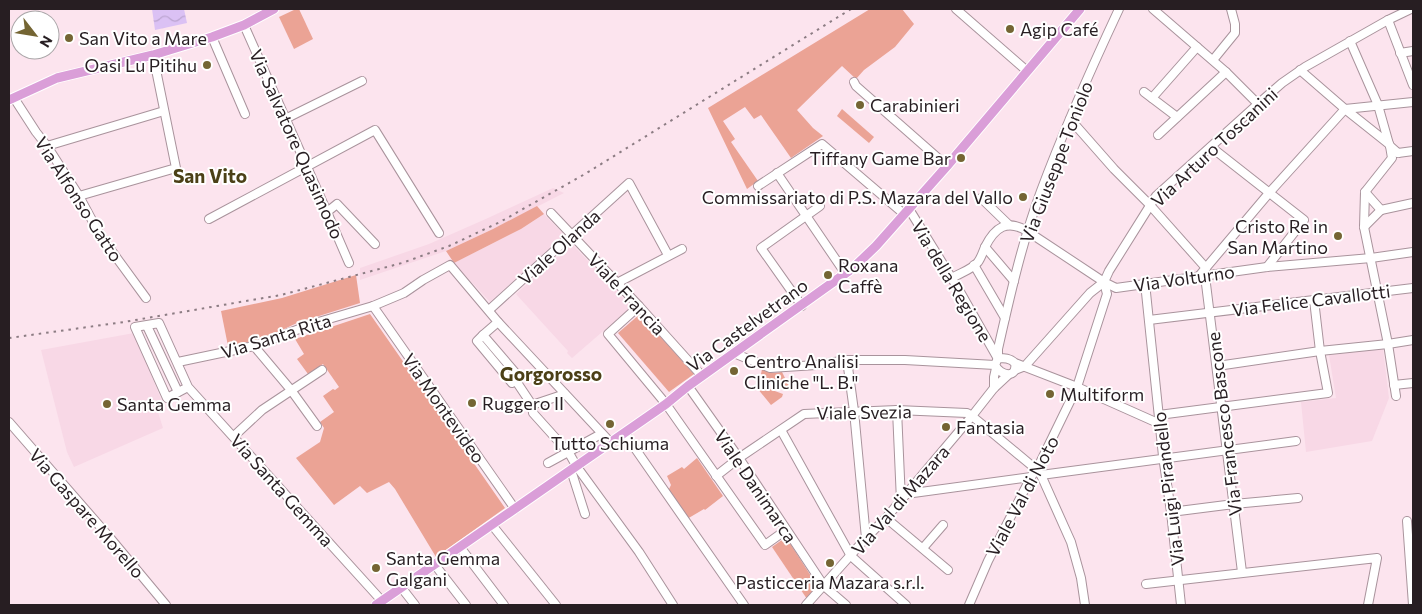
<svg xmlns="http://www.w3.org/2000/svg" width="1422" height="614" viewBox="0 0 1422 614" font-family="Commissioner,sans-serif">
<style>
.built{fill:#f8d8e6}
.grass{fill:#eba395}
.water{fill:url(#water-waves)}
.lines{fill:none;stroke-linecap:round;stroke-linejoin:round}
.minor-casing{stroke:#a9939c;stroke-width:10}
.major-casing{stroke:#fff;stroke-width:11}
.minor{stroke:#fff;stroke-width:8}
.major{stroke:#da9ed8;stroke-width:9}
.rail{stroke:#8c7c83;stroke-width:2;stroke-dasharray:2.5 5;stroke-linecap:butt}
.poi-dot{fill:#746533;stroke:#fff;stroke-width:2}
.labels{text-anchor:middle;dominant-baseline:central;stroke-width:4;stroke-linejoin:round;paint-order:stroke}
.poi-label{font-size:18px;fill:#271e22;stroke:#fff;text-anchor:start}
.street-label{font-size:18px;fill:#271e22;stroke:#fff}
.neighbourhood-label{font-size:19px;font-weight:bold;fill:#4b4017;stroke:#fff}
</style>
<defs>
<pattern id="water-waves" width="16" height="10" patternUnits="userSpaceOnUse" patternTransform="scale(1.25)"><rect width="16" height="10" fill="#dbc1f4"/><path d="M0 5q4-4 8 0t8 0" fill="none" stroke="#bca5d1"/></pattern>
</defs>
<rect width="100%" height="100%" fill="#fce4ee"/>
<g class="built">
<polygon points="553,188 564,193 493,229 446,251 360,280 360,268 429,244 488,218"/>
<polygon points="544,214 564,235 490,302 454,263 521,229"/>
<polygon points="572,244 631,307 572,358 567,353 568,351 516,294"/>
<polygon points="134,333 161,399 157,409 163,428 74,467 67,452 41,350"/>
<polygon points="1383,349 1389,398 1372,441 1306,452 1301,402 1336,398 1329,355"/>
</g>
<g class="grass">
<polygon points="296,9 299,9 313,39 294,49 279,17"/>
<polygon points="870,9 902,9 914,24 895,47 864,70 856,79 842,66 797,110 813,128 823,136 791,158 761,115 754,119 745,107 723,121 735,139 731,142 758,181 747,189 708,108"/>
<polygon points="842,109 874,137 869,143 837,116"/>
<polygon points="537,206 544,214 521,229 454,263 446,251 493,229"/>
<polygon points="356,275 360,303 297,323 263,339 228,346 221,311 282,298"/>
<polygon points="370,314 505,508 436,557 395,489 389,482 367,493 360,486 334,505 296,458 320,442 324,428 320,422 334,412 323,396 333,389 335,390 339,387 323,364 308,374 297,359 304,354 295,339"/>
<polygon points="640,314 694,374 669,392 618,333"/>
<polygon points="762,369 773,373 782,372 791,390 777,385 761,374"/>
<polygon points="759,380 772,390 783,394 782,397 771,405 757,388"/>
<polygon points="697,458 723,496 705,510 704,509 687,519 668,491 671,485 667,476 682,467 684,469"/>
<polygon points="786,537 818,587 807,599 772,547"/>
</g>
<polygon class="water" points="152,9 184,9 187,23 155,30"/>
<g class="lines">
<defs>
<g id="minor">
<polyline points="956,9 1027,71"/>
<polyline points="1153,9 1226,72 1258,104"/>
<polyline points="1388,20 1413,85"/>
<polyline points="244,25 327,212 349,263"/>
<polyline points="212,37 245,114"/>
<polyline points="1350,41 1378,105 1389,144"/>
<polyline points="1400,53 1413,51"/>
<polyline points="1213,60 1235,33 1235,24 1231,9"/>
<polyline points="1300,70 1345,109 1389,144 1390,146 1398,153"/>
<polyline points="854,82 856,86 947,166"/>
<polyline points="1144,92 1177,117"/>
<polyline points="14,98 36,132 47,146 79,196 100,235 146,298"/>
<polyline points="1152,98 1197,47"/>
<polyline points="285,119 362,81"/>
<polyline points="1070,119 1114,169 1149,204 1206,268"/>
<polyline points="1158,135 1226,72"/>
<polyline points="47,146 164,111"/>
<polyline points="1390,146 1392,158 1365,192 1364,227 1388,344 1396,396"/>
<polyline points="1211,147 1304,220 1267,267"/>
<polyline points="1398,153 1413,151"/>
<polyline points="777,173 845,273"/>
<polyline points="758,186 822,144 904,214"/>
<polyline points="1365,192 1381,210"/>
<polyline points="79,196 176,168 153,55"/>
<polyline points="981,198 1009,225"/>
<polyline points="909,209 959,290 997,357"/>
<polyline points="1381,210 1413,203"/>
<polyline points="327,212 337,204 375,244"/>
<polyline points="551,213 639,306 702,376"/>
<polyline points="209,219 375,130 439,233"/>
<polyline points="1364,227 1381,210"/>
<polyline points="985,247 1014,281"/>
<polyline points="974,265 1005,318"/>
<polyline points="1199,276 1269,193 1345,109 1413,102"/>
<polyline points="1205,276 1242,572"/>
<path d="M952,278c8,-5 21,-9 26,-16 3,-4 5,-10 7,-15 10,-20 22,-28 42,-16l77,51 12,6 151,-21 104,-9 42,-6"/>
<polyline points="617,283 682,249"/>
<polyline points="1145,283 1163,456 1171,512 1181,605"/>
<polyline points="373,306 515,509"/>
<polyline points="639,306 608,334 666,404 765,545 786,530"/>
<polyline points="802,306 761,248 820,206"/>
<polyline points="489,310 629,183 668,255"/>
<polyline points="1149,320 1413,288"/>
<polyline points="147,326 178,392"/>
<polygon points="483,335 519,377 516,381 512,383 477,341"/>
<polyline points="483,335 498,322"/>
<polyline points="254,346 291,390 317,426"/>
<polyline points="736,354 770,368 816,365 847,360 905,360 995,365"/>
<path d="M998,358v-9c12,-53 24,-107 43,-158 23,-62 50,-122 78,-182"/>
<polyline points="847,360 854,411 866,538"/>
<polyline points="178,362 254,346 315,323 373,306 404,293 423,280 450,265 498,322 611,443"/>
<path d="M1015,363c3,16 -15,13 -20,2l3,-7c6,0 12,0 17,5l62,24 83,37"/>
<polyline points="1217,366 1320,351 1388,344 1413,340"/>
<polyline points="1015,370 1025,366 1090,293 1104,282 1109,271 1156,196 1258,104 1282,83 1305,67 1388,20 1411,9"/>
<polyline points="516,381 532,405 533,413 569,453 577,467 639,552 673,605"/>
<polyline points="1394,385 1413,383"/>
<polyline points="688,386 739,458 824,586 846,605"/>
<polyline points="188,387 167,398 135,327 159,323 188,387 382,601"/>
<polyline points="994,388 994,377 996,368"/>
<polyline points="532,405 565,394"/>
<polyline points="897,410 901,501"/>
<polyline points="1159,415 1328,393 1320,351 1314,300"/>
<polyline points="9,422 111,539 166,605"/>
<polyline points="781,430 851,556 906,605"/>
<polyline points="625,434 744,605"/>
<polyline points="234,436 262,410 322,370"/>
<polyline points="548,463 601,434"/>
<polyline points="571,470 585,514"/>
<polyline points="1041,475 1296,441"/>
<polyline points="716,476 739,458 804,414 897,410 967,413 972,416 1031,465 1041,475 1071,542 1081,578 1085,605"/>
<polyline points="906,494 1031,477"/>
<polyline points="1171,512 1234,504 1298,498"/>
<polyline points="886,518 948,570"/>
<polyline points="1407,521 1413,605"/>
<polyline points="492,525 556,605"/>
<polyline points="460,547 504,605"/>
<polyline points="923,548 943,525"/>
<polyline points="435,565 466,605"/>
<polyline points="1146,584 1377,558 1368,605"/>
<polyline points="401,587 415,605"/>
<polyline points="806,605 866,538 886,518 972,416 994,388 1008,375"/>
<polyline points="969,605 988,561 1031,477 1039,465 1077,387 1107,294 1104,282"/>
</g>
<g id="major">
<polyline points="9,100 57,78 153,55 212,37 244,25 274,9"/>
<polyline points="376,605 666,404 688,386 853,268 876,246 947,166 1080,9"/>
</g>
</defs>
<use href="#minor" class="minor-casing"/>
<use href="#major" class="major-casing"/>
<use href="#minor" class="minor"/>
<use href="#major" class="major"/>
<polyline class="rail" points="9,338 124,322 281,295 402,263 449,246 500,222 585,174 851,9"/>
</g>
<g class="poi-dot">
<circle cx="1010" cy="29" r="5"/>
<circle cx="69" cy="38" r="5"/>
<circle cx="207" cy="65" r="5"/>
<circle cx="860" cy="105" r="5"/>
<circle cx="961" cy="158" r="5"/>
<circle cx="1023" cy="197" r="5"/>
<circle cx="1338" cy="236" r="5"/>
<circle cx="828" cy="275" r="5"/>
<circle cx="734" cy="371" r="5"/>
<circle cx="1050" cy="394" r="5"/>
<circle cx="472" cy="403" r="5"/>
<circle cx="107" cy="404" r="5"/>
<circle cx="610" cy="424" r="5"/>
<circle cx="946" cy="427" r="5"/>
<circle cx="830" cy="563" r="5"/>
<circle cx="376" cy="568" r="5"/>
</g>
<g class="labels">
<g class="poi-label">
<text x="1020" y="29">Agip Café</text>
<text x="79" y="38">San Vito a Mare</text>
<text x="197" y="65" text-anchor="end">Oasi Lu Pitihu</text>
<text x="870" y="105">Carabinieri</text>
<text x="951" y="158" text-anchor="end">Tiffany Game Bar</text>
<text x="1013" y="197" text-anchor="end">Commissariato di P.S. Mazara del Vallo</text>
<text x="1328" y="226" text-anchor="end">Cristo Re in<tspan x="1328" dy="21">San Martino</tspan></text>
<text x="838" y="265">Roxana<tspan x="838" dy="21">Caffè</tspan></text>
<text x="744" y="361">Centro Analisi<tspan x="744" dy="21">Cliniche "L. B."</tspan></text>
<text x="1060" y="394">Multiform</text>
<text x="482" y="403">Ruggero II</text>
<text x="117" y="404">Santa Gemma</text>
<text x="956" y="427">Fantasia</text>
<text x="610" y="443" text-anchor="middle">Tutto Schiuma</text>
<text x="386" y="558">Santa Gemma<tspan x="386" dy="21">Galgani</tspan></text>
<text x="830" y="582" text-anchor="middle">Pasticceria Mazara s.r.l.</text>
</g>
<g class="street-label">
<text transform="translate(297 144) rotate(66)">Via Salvatore Quasimodo</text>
<text transform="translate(1214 147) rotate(-43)">Via Arturo Toscanini</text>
<text transform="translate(1056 162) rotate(-69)">Via Giuseppe Toniolo</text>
<text transform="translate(79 199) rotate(57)">Via Alfonso Gatto</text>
<text transform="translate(559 247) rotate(-42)">Viale Olanda</text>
<text transform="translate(1184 278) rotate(-8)">Via Volturno</text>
<text transform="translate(952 281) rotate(59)">Via della Regione</text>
<text transform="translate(627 294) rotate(47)">Viale Francia</text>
<text transform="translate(1311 300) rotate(-7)">Via Felice Cavallotti</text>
<text transform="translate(747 325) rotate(-36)">Via Castelvetrano</text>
<text transform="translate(276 336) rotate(-17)">Via Santa Rita</text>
<text transform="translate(444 408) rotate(55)">Via Montevideo</text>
<text transform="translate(864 412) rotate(-1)">Viale Svezia</text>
<text transform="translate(1224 424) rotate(-97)">Via Francesco Bascone</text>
<text transform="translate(756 486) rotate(56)">Viale Danimarca</text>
<text transform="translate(1168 489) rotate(-97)">Via Luigi Pirandello</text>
<text transform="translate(282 490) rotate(48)">Via Santa Gemma</text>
<text transform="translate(1022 496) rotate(-62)">Viale Val di Noto</text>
<text transform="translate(900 500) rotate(-49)">Via Val di Mazara</text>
<text transform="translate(87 513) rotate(49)">Via Gaspare Morello</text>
</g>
<g class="neighbourhood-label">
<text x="210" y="175">San Vito</text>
<text x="551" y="373">Gorgorosso</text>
</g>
</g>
<rect width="1422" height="614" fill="none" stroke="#271e22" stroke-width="20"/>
<g transform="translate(35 35) rotate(121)"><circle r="24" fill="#ffffff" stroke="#a9a5a7"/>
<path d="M0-4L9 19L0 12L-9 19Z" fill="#746533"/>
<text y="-8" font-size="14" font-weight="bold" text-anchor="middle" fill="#271e22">N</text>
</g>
</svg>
